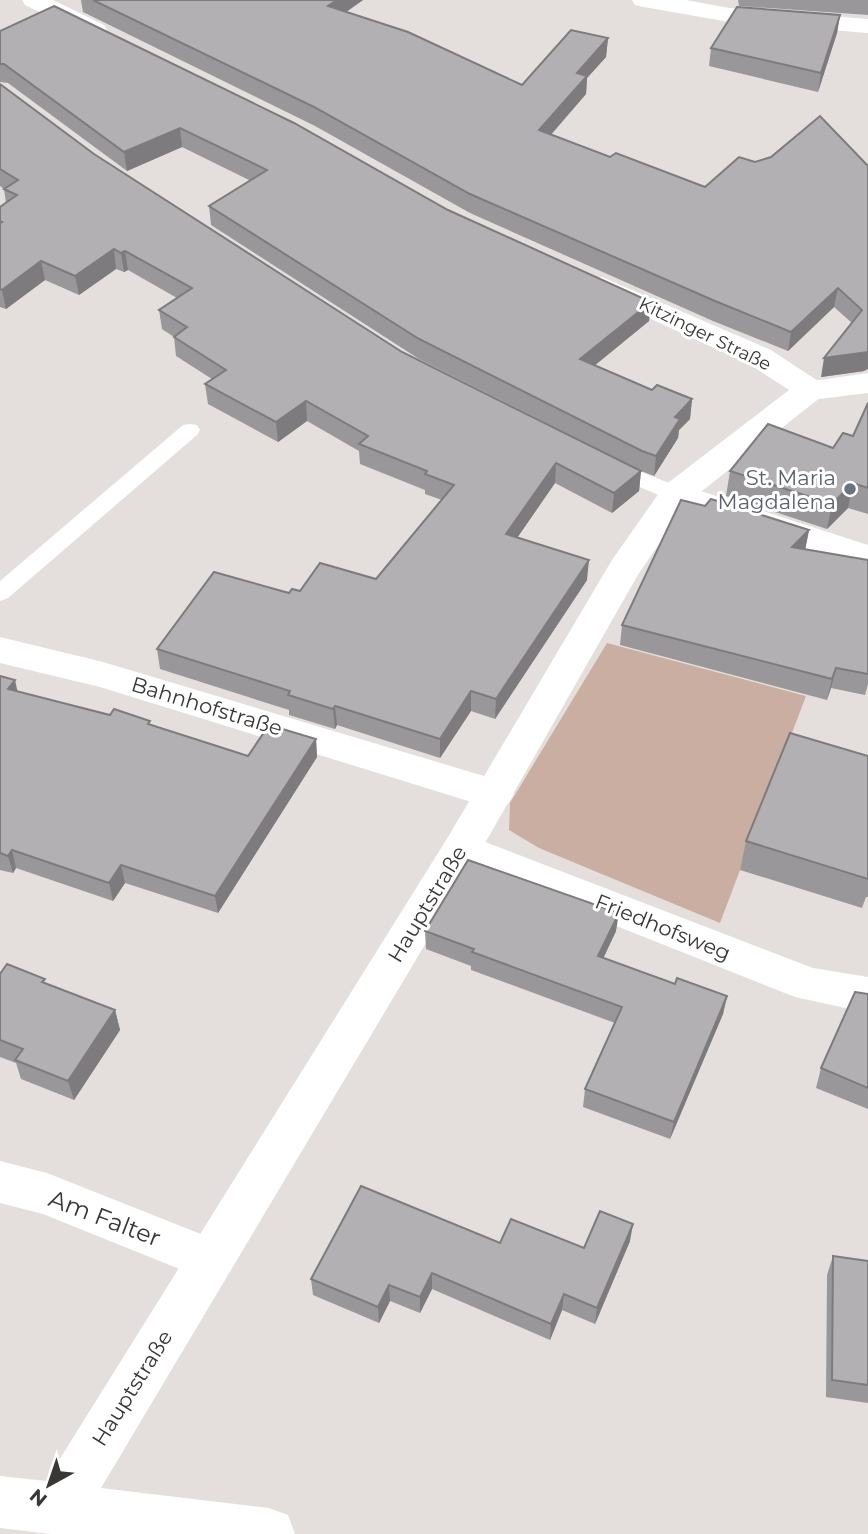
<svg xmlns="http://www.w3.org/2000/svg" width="868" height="1534" viewBox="0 0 868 1534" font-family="Montserrat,sans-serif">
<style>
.green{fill:#caaea1}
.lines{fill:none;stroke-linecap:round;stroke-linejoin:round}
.lane{fill:#fff;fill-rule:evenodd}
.street{fill:#fff;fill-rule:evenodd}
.secondary{fill:#fff;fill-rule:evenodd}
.wall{fill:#9a979b}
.shaded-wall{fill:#7d7b7e}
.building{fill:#b3b0b4;stroke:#7d7b7e;stroke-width:2}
.worship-dot{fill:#6b7280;stroke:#fff;stroke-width:2.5}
.labels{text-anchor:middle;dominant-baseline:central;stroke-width:6;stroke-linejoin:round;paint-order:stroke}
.far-street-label{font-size:18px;fill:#393736;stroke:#fff}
.worship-label{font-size:21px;fill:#5b616d;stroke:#fff;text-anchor:end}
.street-label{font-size:21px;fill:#393736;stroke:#fff}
.near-street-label{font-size:24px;fill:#393736;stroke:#fff}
</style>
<rect width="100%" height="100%" fill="#e4dfdd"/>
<polygon class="green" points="607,643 806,696 720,923 539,848 509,830 510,803"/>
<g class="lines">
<g class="lane">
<polygon points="190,424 197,425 200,430 197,435 8,598 0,601 0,581 183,425"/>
<polygon points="609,459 684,489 687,494 684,499 668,499 602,471 599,466 602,461"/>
</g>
<g class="street">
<polygon points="632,0 686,0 729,8 868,19 868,33 729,22 644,7 635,5"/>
<polygon points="868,373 868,393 810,400 799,397 794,390 799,383"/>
<polygon points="676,483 868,545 868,569 664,502 659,494 664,486"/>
<polygon points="0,637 103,662 494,779 508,784 514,794 508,804 494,809 100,687 0,663"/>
<polygon points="462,833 813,968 868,977 868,1013 795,997 448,859 442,848 448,837"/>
<polygon points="0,1161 47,1173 226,1244 233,1259 226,1274 209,1281 43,1214 0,1203"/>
</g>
<g class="secondary">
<polygon points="22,0 53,0 104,25 107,30 104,35 95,37 86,35 25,5"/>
<polygon points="602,277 771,350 821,383 826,390 821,397 688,502 639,573 476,859 101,1488 269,1508 288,1515 295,1534 50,1534 0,1528 0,1476 46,1481 448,837 612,560 664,486 789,390 749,364 592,292 587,286 592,280"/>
</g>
</g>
<g class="wall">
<polygon points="81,0 363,0 346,12 522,85 608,38 606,57 587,78 586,94 551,135 610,157 705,187 755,162 868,166 864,371 821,377 852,323 834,307 788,351 713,321 470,213 315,126 83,12"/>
<polygon points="738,0 868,0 868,15 739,6"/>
<polygon points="840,15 837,33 818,92 709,66 711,48"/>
<polygon points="0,31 448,210 651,302 649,321 594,366 652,390 692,399 690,419 679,430 678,438 654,476 641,471 639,491 612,513 555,483 517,538 587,580 495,719 471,711 440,758 337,725 335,729 289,715 289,710 160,669 157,649 289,593 376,579 442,500 425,494 425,490 360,464 359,451 307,421 278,442 208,404 205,384 212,379 176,356 174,337 162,329 159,310 177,298 128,270 124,272 116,269 79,295 45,280 6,309 0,307 0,207 6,203 4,189 0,186 0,84 94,154 402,352 606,453 419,359 211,225 209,206 251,181 182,147 127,171 8,83 0,82"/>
<polygon points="868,403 868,514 848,508 827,529 726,496 730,471 833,448 853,436"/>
<polygon points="809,530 805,549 868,560 868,684 865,695 831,688 827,700 620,645 622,625"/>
<polygon points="0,676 18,692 151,725 248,756 316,739 317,757 218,913 125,883 113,901 16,868 13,873 0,870"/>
<polygon points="868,756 868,897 866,897 862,908 740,870 746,841"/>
<polygon points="425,931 616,931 603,958 675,984 727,996 723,1014 670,1139 583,1107 585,1089 615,1023 471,970 471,966 426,949"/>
<polygon points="0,974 46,984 115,1010 120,1030 74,1100 21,1079 16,1063 0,1057"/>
<polygon points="868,994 868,1109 816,1088 821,1068"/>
<polygon points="630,1241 595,1324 562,1310 550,1340 432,1289 420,1313 390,1301 379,1323 313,1295 311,1279 500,1243 584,1248"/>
<polygon points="833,1256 868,1261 868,1403 826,1397 827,1275"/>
</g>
<g class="shaded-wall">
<polygon points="337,0 363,0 329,24 328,6"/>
<polygon points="840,15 837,33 818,92 821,73"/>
<polygon points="608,38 606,57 587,78 586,94 538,149 539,130 577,73"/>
<polygon points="180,128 182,147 127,171 124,152"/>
<polygon points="114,249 116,269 79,295 75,276"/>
<polygon points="125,251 128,270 124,272 121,253"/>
<polygon points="41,261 45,280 6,309 2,290"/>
<polygon points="838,288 834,307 788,351 791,332"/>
<polygon points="651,302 649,321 578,379 580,359"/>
<polygon points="868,352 868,369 864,371 821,377 824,358"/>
<polygon points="692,399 690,419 679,430 678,438 654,476 656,456 675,417"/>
<polygon points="306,401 307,421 278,442 276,422"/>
<polygon points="556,463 555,483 506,554 506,534"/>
<polygon points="641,471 639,491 612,513 614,493"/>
<polygon points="853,483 848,508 827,529 832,504"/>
<polygon points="809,530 805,551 792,547"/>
<polygon points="589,560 587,580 495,719 496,699"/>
<polygon points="836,668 831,688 827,700 832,679"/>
<polygon points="15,680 19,698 8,689"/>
<polygon points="471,691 471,711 440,758 440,739"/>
<polygon points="335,706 337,725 335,729 333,709"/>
<polygon points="316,739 317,757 218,913 215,896"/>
<polygon points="12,850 16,868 13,873 8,856"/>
<polygon points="121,865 125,883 113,901 109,883"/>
<polygon points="619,913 616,931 596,974 598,956"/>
<polygon points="727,996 723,1014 670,1139 674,1122"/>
<polygon points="115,1010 120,1030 74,1100 68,1081"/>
<polygon points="633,1224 630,1241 595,1324 597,1308"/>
<polygon points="432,1273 432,1289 420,1313 420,1297"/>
<polygon points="389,1285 390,1301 379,1323 378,1307"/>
<polygon points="564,1294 562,1310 550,1340 551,1324"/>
</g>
<g class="building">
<polygon points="93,0 337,0 328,6 408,32 522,85 571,30 608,38 577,73 587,76 539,130 610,157 616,153 705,187 739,157 755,162 771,157 820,116 868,166 868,352 824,358 862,310 838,288 791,332 715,301 470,194 314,107"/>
<polygon points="54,6 294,123 448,210 651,302 580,359 652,390 657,385 692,399 675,417 680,419 656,456 642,451 419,339 209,206 267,170 180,128 124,152 4,64 0,64 0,31"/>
<polygon points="737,7 840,15 821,73 711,48"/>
<polygon points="0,84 94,154 402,352 641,471 614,493 556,463 506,534 589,560 496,699 471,691 440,739 335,706 333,709 288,695 290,691 157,649 214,572 289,593 292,589 300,591 320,563 376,579 454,485 425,474 427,471 359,444 368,436 306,401 276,422 205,384 226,370 174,337 187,327 159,310 192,288 125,251 121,253 114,249 75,276 41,261 2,290 0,289 0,223 2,222 0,221 0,207 17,195 4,189 18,180 0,169"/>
<polygon points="868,403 868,488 853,483 832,504 730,471 768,424 833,448 843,433 853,436"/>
<polygon points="711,499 809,530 792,547 868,560 868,674 836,668 832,679 622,625 681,500 705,506"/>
<polygon points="0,676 15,680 8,689 110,715 114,709 150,721 148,724 248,756 269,725 316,739 215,896 121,865 109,883 12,850 8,856 0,853"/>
<polygon points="790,733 868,756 868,879 746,841"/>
<polygon points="468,860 619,913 598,956 675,984 677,978 727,996 674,1122 585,1089 622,1007 472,952 474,949 425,931"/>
<polygon points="7,964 45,979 42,982 115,1010 68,1081 15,1060 23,1049 0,1040 0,974"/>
<polygon points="855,992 868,994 868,1088 821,1068"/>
<polygon points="361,1186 500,1243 511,1219 584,1248 600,1211 633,1224 597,1308 564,1294 551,1324 432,1273 420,1297 389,1285 378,1307 311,1279"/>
<polygon points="833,1256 868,1261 868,1385 832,1380"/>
</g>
<circle class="worship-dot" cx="850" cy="489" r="7"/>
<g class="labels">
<g class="far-street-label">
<text transform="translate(705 334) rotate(26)">Kitzinger Straße</text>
</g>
<g class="worship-label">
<text x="836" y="477">St. Maria<tspan x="836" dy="24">Magdalena</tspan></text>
</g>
<g class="street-label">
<text transform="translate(207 706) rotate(17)">Bahnhofstraße</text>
<text transform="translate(427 904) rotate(-59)">Hauptstraße</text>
<text transform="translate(663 927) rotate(22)">Friedhofsweg</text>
<text transform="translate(132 1388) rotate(-58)">Hauptstraße</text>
</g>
<g class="near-street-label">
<text transform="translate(105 1218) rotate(21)">Am Falter</text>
</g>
</g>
<g transform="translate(49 1485) rotate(220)" stroke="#ffffff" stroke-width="5" paint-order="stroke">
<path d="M0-5L12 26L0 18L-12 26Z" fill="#393736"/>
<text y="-10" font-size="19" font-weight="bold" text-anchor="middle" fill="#393736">N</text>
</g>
</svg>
